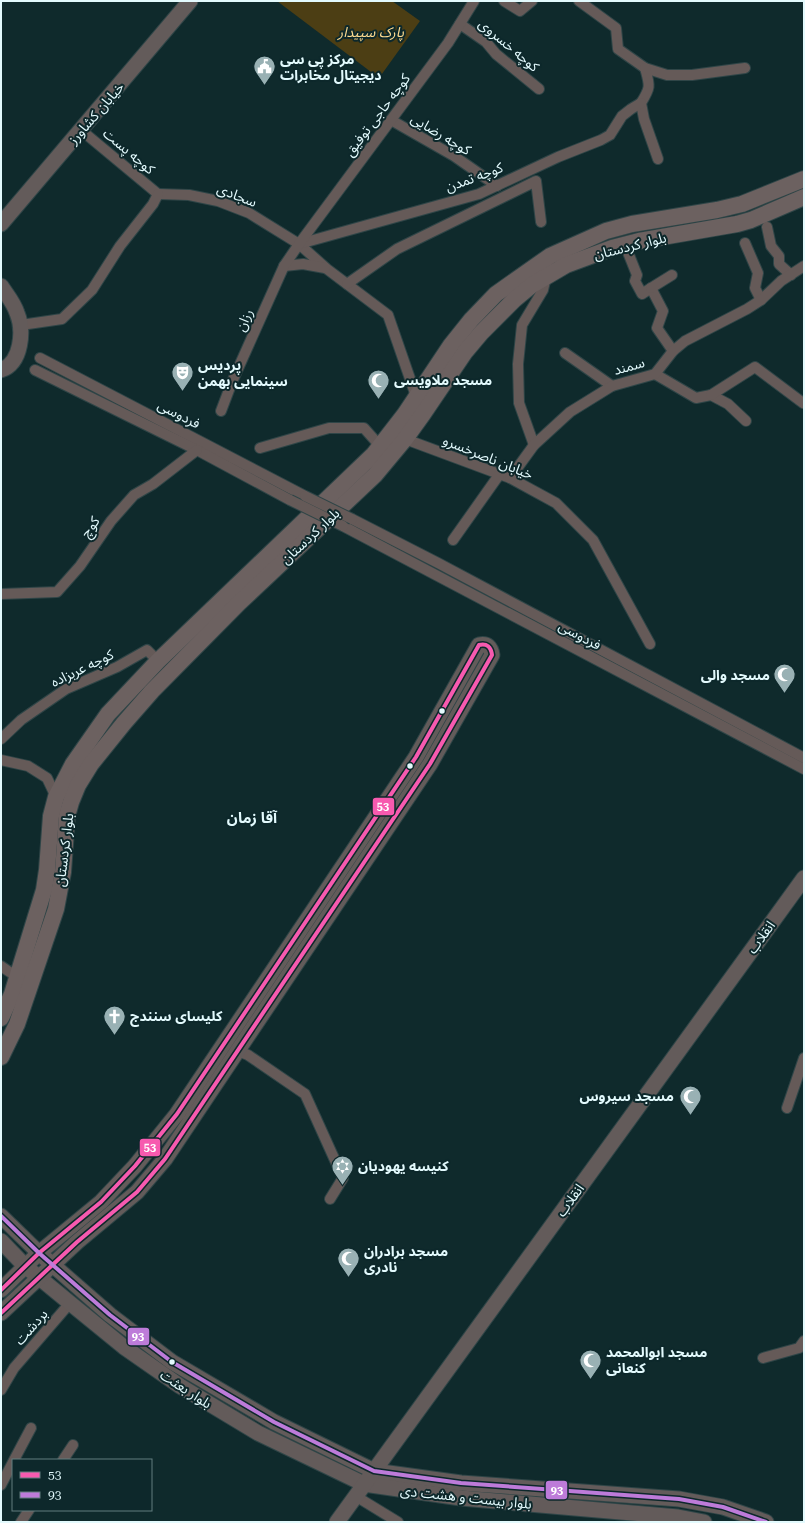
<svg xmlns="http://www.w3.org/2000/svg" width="805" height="1523" viewBox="0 0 805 1523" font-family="'Roboto Serif','Noto Sans Arabic',serif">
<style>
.green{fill:#4c3e14}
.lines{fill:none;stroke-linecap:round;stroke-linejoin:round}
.street-casing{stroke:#2f4547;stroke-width:12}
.secondary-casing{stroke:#2f4547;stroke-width:17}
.primary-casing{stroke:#2f4547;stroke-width:18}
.street{stroke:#655a58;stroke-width:10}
.secondary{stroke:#635b5a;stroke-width:15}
.primary{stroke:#6c6160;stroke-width:16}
.street-bridge-casing{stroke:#2f4547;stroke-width:12;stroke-linecap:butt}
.street-bridge{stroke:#655a58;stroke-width:10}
.bus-1-casing{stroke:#0d282b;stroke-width:7}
.bus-2-casing{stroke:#0d282b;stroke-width:7}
.bus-1{stroke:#f75aaf;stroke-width:4}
.bus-2{stroke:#bd7bd9;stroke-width:4}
.bus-dot{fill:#e3fafd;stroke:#0d282b;stroke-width:1.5}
.labels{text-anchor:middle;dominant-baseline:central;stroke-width:4;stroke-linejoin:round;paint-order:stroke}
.park-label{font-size:14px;font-style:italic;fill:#fedb90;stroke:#0d282b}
.street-label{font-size:14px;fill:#e3fafd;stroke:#0d282b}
.poi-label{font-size:14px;font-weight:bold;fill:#e3fafd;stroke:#0d282b;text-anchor:start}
.neighbourhood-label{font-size:15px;font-weight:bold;fill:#e3fafd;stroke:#0d282b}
.line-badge{stroke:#0d282b;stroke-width:1.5}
.badge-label{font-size:11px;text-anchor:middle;font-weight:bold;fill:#fff}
</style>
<rect width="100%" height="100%" fill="#0f2a2c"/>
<polygon class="green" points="277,1 392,1 420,21 379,78"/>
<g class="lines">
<defs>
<g id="street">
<polyline points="504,1 520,11 532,1"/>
<polyline points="579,1 616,28 618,49 645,68 667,75 692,75 745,68"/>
<polyline points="460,24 486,42 496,54 539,89"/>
<path d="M645,68c5,18 6,19 -4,35l3,16 14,40"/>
<polyline points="391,120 454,156 497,186"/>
<polyline points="81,130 158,194"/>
<polyline points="158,194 189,195 218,201 249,213 299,244 327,269 388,315 416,396"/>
<polyline points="767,227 771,246 779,256 779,264 791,275"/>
<polyline points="745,243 758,273 755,288 761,300"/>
<polyline points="299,244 479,194 558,157 601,140 610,135 622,116 631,109 641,103"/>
<polyline points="625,245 637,275 635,281 642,294 651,288 663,311 657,328 673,351"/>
<polyline points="284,266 303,264 325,268"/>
<polyline points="347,284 397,249 536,181 541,222"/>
<polyline points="651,288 672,275"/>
<polyline points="21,325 62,319 92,290 120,246 153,204 158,194"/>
<polyline points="565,353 612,386"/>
<polyline points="40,358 305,496"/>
<polyline points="35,370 197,450 290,500"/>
<polyline points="655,374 696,398 711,395 728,404 746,421"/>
<polyline points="711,395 755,367 803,403 804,402"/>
<polyline points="221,411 232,382 284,266 299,244 448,43 474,1"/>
<polyline points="405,439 510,478 556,503 593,540 650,644"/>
<polyline points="534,445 519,403 518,364 522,325 543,290 546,277"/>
<polyline points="260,448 329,428 364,428 380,446"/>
<polyline points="510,478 534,445 570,412 612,386 655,374 673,351 685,341 747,309 761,300 781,281 804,266"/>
<polyline points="352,519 438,563 804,758"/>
<polyline points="343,526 804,769"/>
<polyline points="453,540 499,475"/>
<polyline points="1,594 57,592 80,566 111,521 134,495 153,484 197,450"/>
<polyline points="1,739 21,720 66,689 117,667 147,650 158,661"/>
<polyline points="1,760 28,766 47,778 56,797"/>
<polyline points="1,966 17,977"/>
<polyline points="238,1051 248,1055 305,1094 343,1178 330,1199"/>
<polyline points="787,1108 804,1058"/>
<polyline points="763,1358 799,1348 804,1341"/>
<polyline points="1,1390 14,1368 70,1303"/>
<polyline points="14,1460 31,1428"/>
<polyline points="63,1460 73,1445"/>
<polyline points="1,1485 13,1462"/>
<polyline points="362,1500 398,1522"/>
<polyline points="21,1522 29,1510"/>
</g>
<g id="secondary">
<polyline points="1,224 190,1"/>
<path d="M1,286c6,9 13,17 16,27 7,17 5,50 -16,57"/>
<polyline points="1,1216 39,1253 110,1315 172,1362 274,1422 374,1471 461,1483 679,1499 723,1507 766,1522"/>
<polyline points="1,1241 25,1266 70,1303 124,1347 180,1386 258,1433 364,1484 461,1498 678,1517 704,1522"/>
<path d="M1,1290l38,-37 62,-51 34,-36 42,-52 239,-357 63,-112c8,-2 12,2 13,10l-62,109 -265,395 -28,33 -60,50 -76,71"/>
<polyline points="337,1522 804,878"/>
</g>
<g id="primary">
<polyline points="1,1018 12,994 44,890 47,870 51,816 56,797 73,764 108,714 158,661 374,454 405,414 451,345 471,320 496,294 550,256 606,231 632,224 717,210 742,204 804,179"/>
<polyline points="1,1057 17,1024 56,909 63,872 67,816 71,802 78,785 91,764 124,723 152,691 239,603 375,475 405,439 423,414 465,352 481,333 515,299 532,285 566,265 612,248 639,241 737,224 751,220 804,197"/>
</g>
</defs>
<use href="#street" class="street-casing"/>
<use href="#secondary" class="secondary-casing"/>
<use href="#primary" class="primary-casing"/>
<use href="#street" class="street"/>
<use href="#secondary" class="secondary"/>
<use href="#primary" class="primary"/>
<defs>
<g id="street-bridge">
<polyline points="305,496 352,519"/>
<polyline points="290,500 343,526"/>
</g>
</defs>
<use href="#street-bridge" class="street-bridge-casing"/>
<use href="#street-bridge" class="street-bridge"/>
<defs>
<path id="bus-1" d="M1,1290l38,-37 62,-51 34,-36 42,-52 239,-357 63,-112c8,-2 12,2 13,10l-62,109 -265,395 -28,33 -60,50 -76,71"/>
<polyline id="bus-2" points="1,1216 39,1253 110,1315 172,1362 274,1422 374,1471 461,1483 679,1499 723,1507 766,1522"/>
</defs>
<use href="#bus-1" class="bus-1-casing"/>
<use href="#bus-2" class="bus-2-casing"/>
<use href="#bus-1" class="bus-1"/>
<use href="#bus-2" class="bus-2"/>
</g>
<defs>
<symbol id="civic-pin" viewBox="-11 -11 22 30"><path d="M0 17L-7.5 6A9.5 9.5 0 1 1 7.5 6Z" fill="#99b1b4" stroke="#0d282b"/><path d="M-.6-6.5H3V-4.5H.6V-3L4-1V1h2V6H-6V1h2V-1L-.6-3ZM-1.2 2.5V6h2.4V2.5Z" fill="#fff"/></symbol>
<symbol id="theatre-pin" viewBox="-11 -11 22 30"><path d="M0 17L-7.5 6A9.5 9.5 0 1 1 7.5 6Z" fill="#99b1b4" stroke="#0d282b"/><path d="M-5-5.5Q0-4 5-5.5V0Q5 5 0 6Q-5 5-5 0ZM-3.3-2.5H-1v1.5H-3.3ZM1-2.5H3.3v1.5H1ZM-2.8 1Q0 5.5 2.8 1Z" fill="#fff"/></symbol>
<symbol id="mosque-pin" viewBox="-11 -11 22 30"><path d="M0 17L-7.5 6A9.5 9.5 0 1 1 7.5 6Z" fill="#99b1b4" stroke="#0d282b"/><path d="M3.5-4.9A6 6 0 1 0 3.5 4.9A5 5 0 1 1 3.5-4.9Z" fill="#fff"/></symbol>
<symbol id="church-pin" viewBox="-11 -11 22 30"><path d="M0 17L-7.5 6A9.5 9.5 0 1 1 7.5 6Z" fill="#99b1b4" stroke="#0d282b"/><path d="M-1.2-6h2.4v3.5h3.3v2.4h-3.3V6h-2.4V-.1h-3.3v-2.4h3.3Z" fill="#fff"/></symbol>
<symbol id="synagogue-pin" viewBox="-11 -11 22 30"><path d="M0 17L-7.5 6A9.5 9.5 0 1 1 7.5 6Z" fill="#99b1b4" stroke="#0d282b"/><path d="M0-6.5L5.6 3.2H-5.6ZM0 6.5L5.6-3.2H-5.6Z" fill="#fff"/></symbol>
</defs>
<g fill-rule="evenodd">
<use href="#civic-pin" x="252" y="54" width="25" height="34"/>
<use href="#theatre-pin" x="170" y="360" width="25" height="34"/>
<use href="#mosque-pin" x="366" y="368" width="25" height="34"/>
<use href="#mosque-pin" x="772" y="662" width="25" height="34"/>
<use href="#church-pin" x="102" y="1004" width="25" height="34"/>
<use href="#mosque-pin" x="678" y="1084" width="25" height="34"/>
<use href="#synagogue-pin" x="330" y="1154" width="25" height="34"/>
<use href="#mosque-pin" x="336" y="1246" width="25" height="34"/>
<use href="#mosque-pin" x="578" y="1348" width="25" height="34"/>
</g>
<g class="bus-dot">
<circle cx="442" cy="711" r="3.5"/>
<circle cx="410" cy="766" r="3.5"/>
<circle cx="172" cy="1362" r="3.5"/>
</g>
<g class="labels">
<g class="park-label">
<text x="371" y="32">پارک سپیدار</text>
</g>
<g class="street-label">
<text transform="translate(509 45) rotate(40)">کوچه خسروی</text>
<text transform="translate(96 113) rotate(-49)">خیابان کشاورز</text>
<text transform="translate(377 115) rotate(-53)">کوچه حاجی توفیق</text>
<text transform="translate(441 134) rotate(31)">کوچه رضایی</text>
<text transform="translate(129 151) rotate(40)">کوچه پست</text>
<text transform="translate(474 177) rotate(-20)">کوچه تمدن</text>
<text transform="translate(237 195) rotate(21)">سجادی</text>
<text transform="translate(630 246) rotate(-14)">بلوار کردستان</text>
<text transform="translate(244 320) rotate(-66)">رزان</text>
<text transform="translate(629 366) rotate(-16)">سمند</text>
<text transform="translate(179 414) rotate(27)">فردوسی</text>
<text transform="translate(488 457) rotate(22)">خیابان ناصرخسرو</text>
<text transform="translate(90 527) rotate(-56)">کوچ</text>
<text transform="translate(310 536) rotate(-43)">بلوار کردستان</text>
<text transform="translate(580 635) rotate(28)">فردوسی</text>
<text transform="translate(82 668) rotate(-26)">کوچه عربزاده</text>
<text transform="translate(64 850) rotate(-83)">بلوار کردستان</text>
<text transform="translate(761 937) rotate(-54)">انقلاب</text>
<text transform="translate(570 1200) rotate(-54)">انقلاب</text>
<text transform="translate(31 1327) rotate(-49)">بردشت</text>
<text transform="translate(186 1389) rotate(33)">بلوار بعثت</text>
<text transform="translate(466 1497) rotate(6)">بلوار بیست و هشت دی</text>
</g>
<g class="poi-label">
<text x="280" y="59">مرکز پی سی<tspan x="280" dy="16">دیجیتال مخابرات</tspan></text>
<text x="198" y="365">پردیس<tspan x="198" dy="16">سینمایی بهمن</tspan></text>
<text x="394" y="380">مسجد ملاویسی</text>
<text x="770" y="675" text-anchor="end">مسجد والی</text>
<text x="130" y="1016">کلیسای سنندج</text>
<text x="674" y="1096" text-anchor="end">مسجد سیروس</text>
<text x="358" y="1166">کنیسه یهودیان</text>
<text x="364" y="1251">مسجد برادران<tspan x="364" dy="16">نادری</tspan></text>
<text x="606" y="1352">مسجد ابوالمحمد<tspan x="606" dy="16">کنعانی</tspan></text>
</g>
<g class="neighbourhood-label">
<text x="252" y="818">آقا زمان</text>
</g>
</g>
<g class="line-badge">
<rect x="372" y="797" width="23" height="19" rx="4" fill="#f75aaf"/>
<rect x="139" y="1138" width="22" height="19" rx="4" fill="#f75aaf"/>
<rect x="127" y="1327" width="23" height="19" rx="4" fill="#bd7bd9"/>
<rect x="545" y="1480" width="23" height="20" rx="4" fill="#bd7bd9"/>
</g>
<g class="badge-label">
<text x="383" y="810">53</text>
<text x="150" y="1151">53</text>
<text x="138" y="1340">93</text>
<text x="557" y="1494">93</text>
</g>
<rect width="805" height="1523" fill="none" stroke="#e3fafd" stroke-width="4"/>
<rect x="12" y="1459" width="140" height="52" fill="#0d282b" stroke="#637c7f"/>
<rect x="20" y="1472" width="20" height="6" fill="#f75aaf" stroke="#637c7f"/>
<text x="48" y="1479" font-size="12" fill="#e3fafd">53</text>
<rect x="20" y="1492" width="20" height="6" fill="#bd7bd9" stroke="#637c7f"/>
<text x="48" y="1499" font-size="12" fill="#e3fafd">93</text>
</svg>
